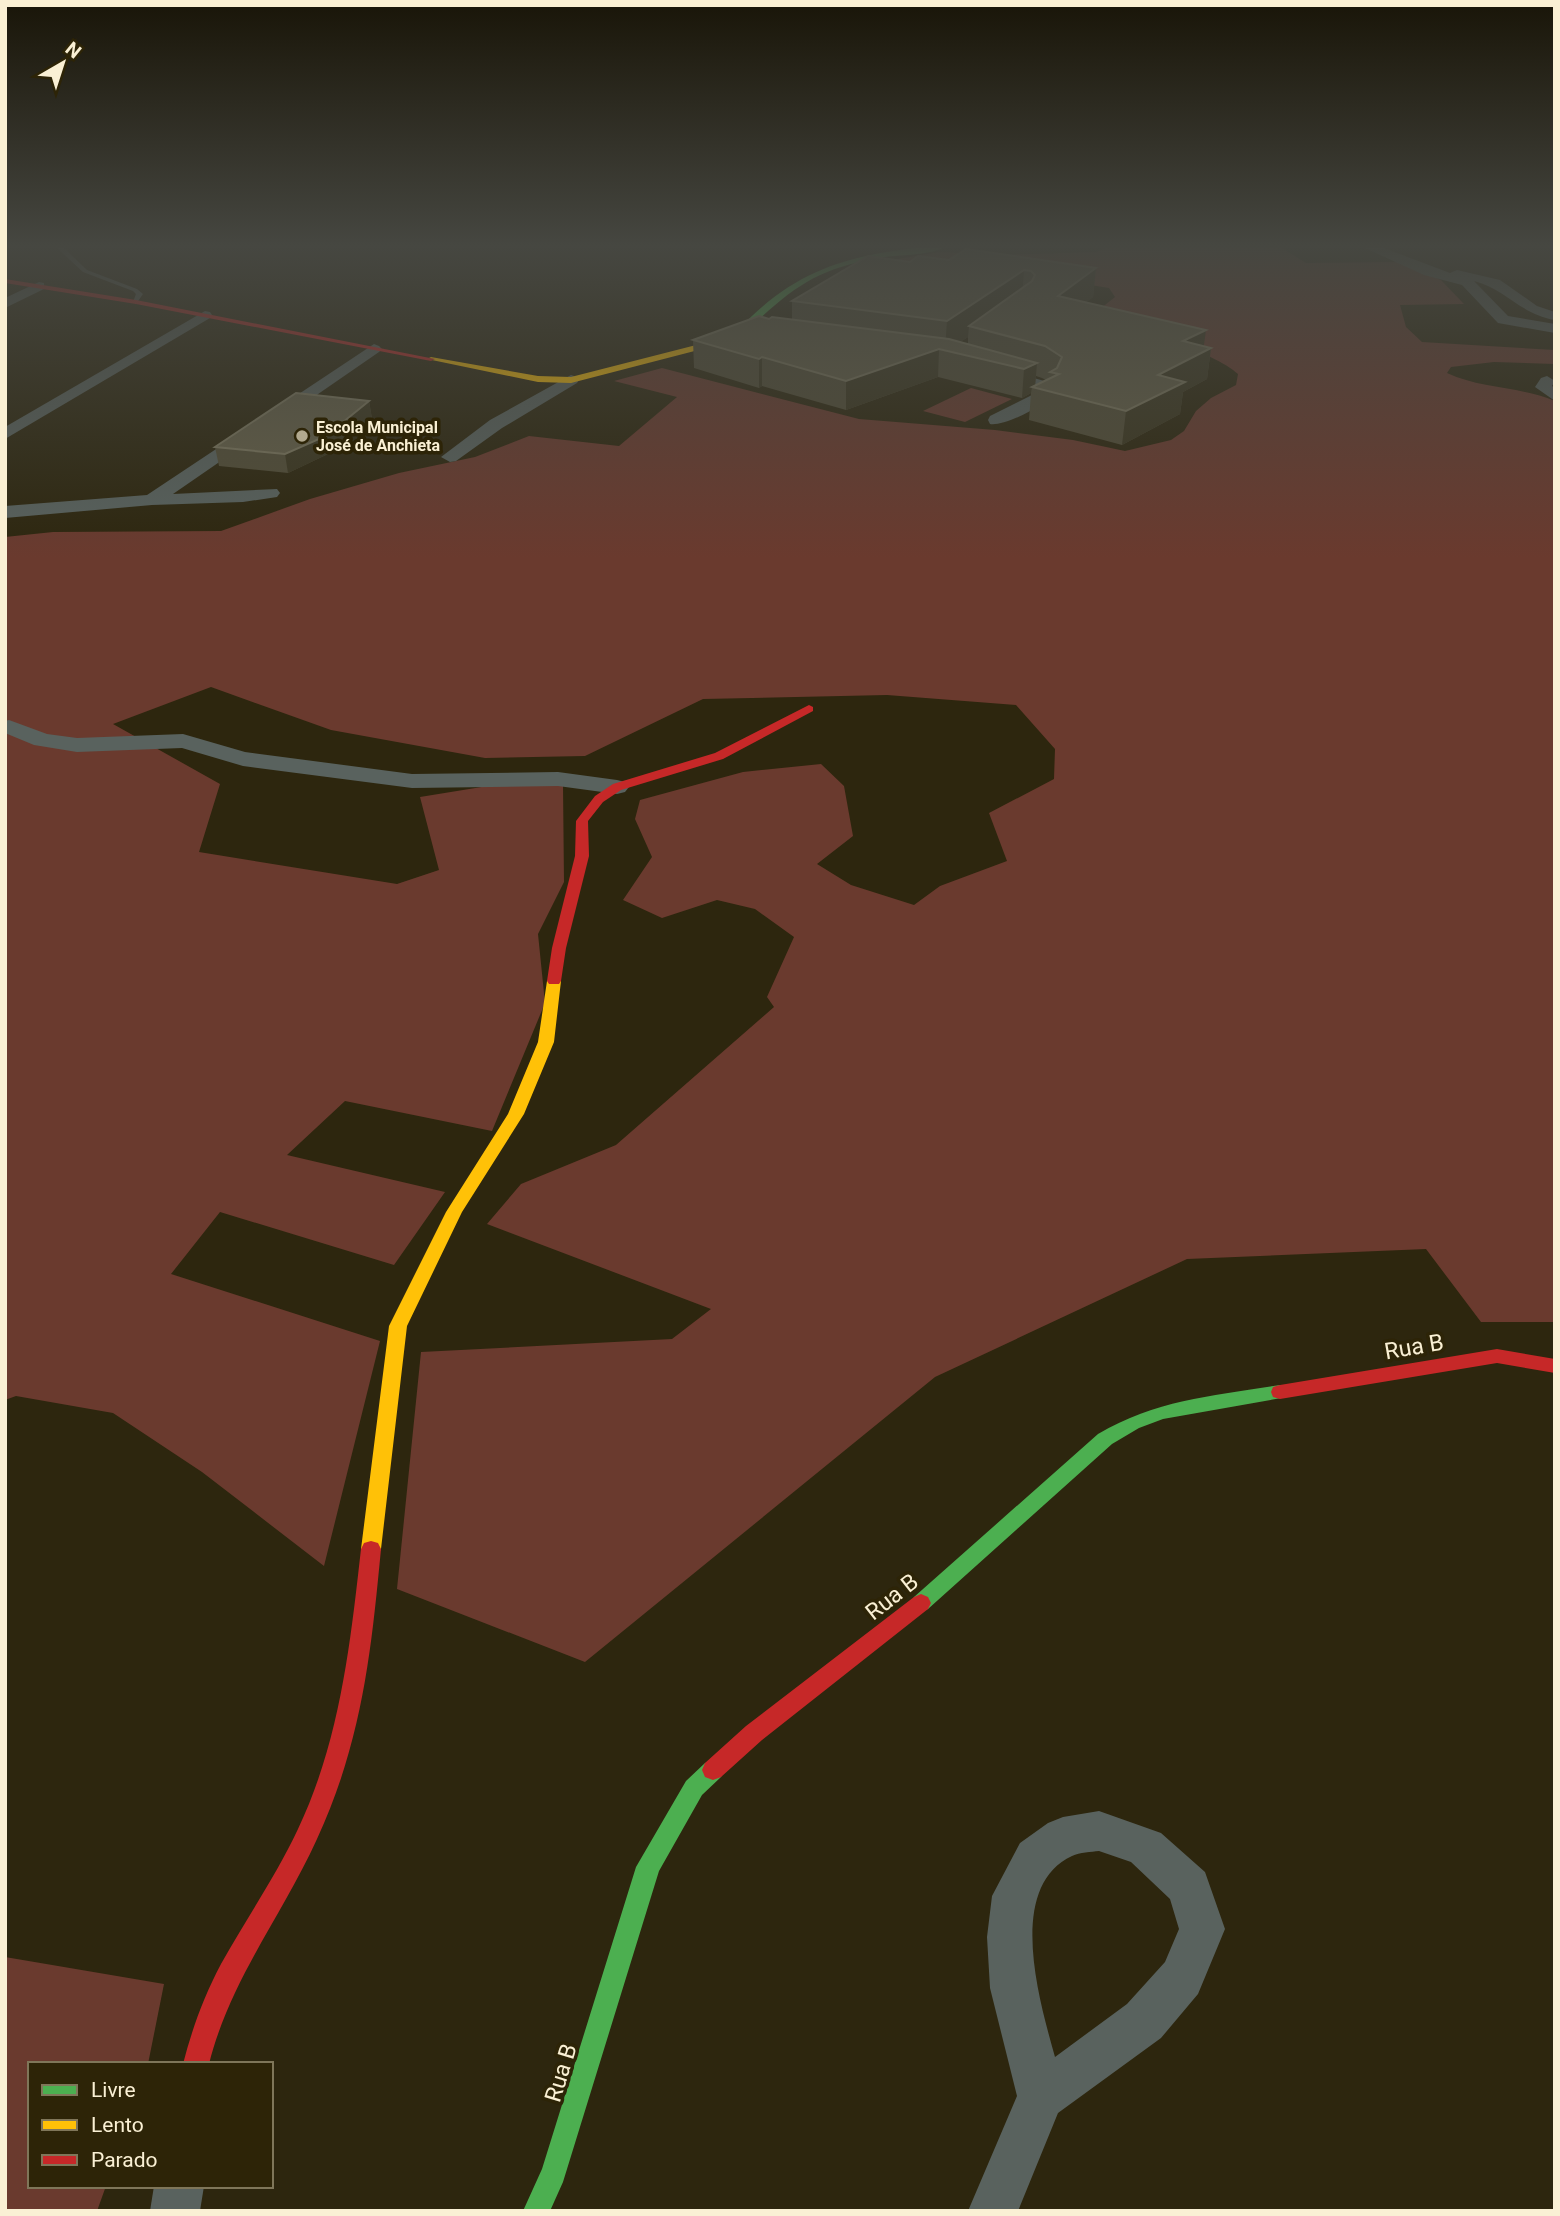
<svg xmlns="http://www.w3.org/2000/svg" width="1560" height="2216" viewBox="0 0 1560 2216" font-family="Roboto,sans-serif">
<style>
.green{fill:#6a3a2e}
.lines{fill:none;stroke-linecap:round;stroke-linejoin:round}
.lane{fill:#59625e;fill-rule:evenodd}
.street{fill:#59625e;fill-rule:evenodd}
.fast{fill:#4caf50;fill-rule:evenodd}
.slow{fill:#ffc107;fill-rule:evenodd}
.jam{fill:#c62828;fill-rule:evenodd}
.wall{fill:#524d37;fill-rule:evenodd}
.shaded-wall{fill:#3b361f}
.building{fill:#645f48;stroke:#7b765e;stroke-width:2}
.poi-dot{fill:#b2a98f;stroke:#2d2407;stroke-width:2.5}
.labels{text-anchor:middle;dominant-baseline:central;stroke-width:7;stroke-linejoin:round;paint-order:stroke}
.far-poi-label{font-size:16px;font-weight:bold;fill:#faf0d4;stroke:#2d2407;text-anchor:start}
.near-street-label{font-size:23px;fill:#faf0d4;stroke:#2d2407}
</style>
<rect width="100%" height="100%" fill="#2d260e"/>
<g class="green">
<path d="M1105,248h177l24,15 92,-1 43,18 23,24 -64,1 6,22 16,15 133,8v14l-61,-2 -43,5 -4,6c34,16 72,13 108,28v921h-74l-55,-73 -239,10 -252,118 -350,285 -188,-73 24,-237 251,-13 39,-30 -224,-85 34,-40 95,-39 158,-138 -7,-10 27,-60 -39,-28 -38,-9 -55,18 -39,-18 29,-43 -17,-38 5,-19 103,-28 78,-8 23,22 9,50 -36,28 34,21 63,20 26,-19 67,-25 -18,-48 65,-34 1,-30 -39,-44 -129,-10 -184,4 -118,57 -100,2 -154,-28 -120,-43 -98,37 107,60 -21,68 198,32 42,-14 -19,-73 80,-13 63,1 1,97 -26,52 7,69 -53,128 -147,-30 -58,54 158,37 -51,73 -174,-53 -49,62 209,67 -56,225 -122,-94 -89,-59 -97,-17 -11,4v-863l48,-5 168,-1 89,-32 89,-26 76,-16 54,-21 90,10 58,-49 -63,-16 48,-13 197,51 136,11 78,10 52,11 46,-11 13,-9 12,-20 15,-13 25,-13 2,-11c-23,-22 -110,-48 -143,-61l20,-16 -6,-9 -74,-12 -130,-9 -8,-8 44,-7 60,3 95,-3z"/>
<polygon points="971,388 1012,399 965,422 923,411"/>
<polygon points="5,1957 164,1984 148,2064 30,2064 30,2186 106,2186 97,2211 5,2211"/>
</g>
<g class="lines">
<polygon class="lane" points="57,248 64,248 87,270 137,289 143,294 136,304 133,302 136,294 133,291 83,272"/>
<g class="street">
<path d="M1365,248h19l66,25 7,-3 43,10 37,26 18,6v8c-35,-6 -48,-30 -81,-39l34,35 47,8v9l-57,-10 -36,-38 -38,-10z"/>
<polygon points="39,282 44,283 44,289 5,308 5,298"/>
<polygon points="205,311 210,312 212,315 210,318 5,439 5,427"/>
<polygon points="374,344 379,346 382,349 379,352 173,494 277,489 280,493 277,497 243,502 152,505 5,518 5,506 147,495"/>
<path d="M998,368l50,14 9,8c-6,13 -53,37 -67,34l-2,-4 2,-4 50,-25 -48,-15 -2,-3z"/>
<polygon points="571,375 577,377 579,380 577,383 502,428 456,461 450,462 441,457 490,420"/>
<polygon points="1547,376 1555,381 1552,386 1555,388 1555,401 1535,387 1541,378"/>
<polygon points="9,720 47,734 77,738 183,734 245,752 412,774 558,772 617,780 625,782 629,787 625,792 617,794 558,786 412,788 243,766 182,748 77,752 34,745 5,733 5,721"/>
<path d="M1099,1811l62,22 44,39 20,57 -27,65 -37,44 -103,75 -40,98h-50l49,-115 -27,-108 -3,-51 5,-41 28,-53 28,-20 15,-6zM1099,1851l32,11 39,37 9,30 -14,33 -38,42 -72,53c-15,-54 -50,-170 17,-201 8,-4 19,-4 27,-5z"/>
<polygon points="154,2186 204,2186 200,2211 150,2211"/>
</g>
<g class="fast">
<path d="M916,248h27c-17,8 -44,6 -64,10 -64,11 -86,30 -132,72l-7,-2c52,-55 103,-72 176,-80z"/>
<path d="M1280,1385l7,2 2,5 -2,5 -124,22 -24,9 -27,16 -184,165 -7,3 -7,-3 -3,-6 3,-6 184,-163c60,-35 116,-38 182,-49z"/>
<polygon points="713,1760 721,1763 724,1770 721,1777 702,1795 659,1871 563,2182 550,2211 523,2211 542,2169 636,1867 686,1781 705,1763"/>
</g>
<g class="slow">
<polygon points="741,326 748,328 710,347 571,383 538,382 427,359 431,357 538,376 571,377 704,343"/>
<polygon points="554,977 561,981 554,1042 524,1114 462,1212 407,1326 381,1549 378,1555 371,1557 364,1555 361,1549 389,1326 446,1212 508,1114 538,1042 547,981"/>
</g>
<g class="jam">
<polygon points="5,279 136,300 435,359 431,361 136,304 5,283"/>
<polygon points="809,705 813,707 813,711 723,759 621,790 603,802 588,821 589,856 566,948 561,981 559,984 549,984 547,981 552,948 575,856 576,821 595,796 613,784 715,753"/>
<polygon points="1497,1349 1555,1359 1555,1373 1497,1363 1280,1399 1273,1397 1271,1392 1273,1387 1280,1385"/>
<path d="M371,1541l7,2 3,6c-10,105 -19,192 -64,290 -35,77 -87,141 -108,225h-26c9,-35 21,-68 38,-100 25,-45 55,-88 77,-135 42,-89 52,-183 63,-280l3,-6z"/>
<polygon points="921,1594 928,1597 931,1603 928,1609 762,1740 721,1777 713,1780 705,1777 702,1770 705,1763 746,1726 914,1597"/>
</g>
</g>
<g class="wall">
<path d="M949,260l147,8 -3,29 -7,5 125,46 -4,31 -24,13 -3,22 -58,31 -93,-25 2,-27 -9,5 -84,-21 -92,33 -84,-24 -3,2 -65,-20 -1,-28 76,-21h23v-18l118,-39zM968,337v7l-8,-2zM1036,376l6,2 4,2 -11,5z"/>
<polygon points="369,401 372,419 328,454 288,473 219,466 215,447"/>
</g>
<g class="shaded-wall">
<polygon points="1096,268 1093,297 1055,326 1058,296"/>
<polygon points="1024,270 1022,300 969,326 968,337 947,351 945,350 947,321"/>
<polygon points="1206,330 1203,352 1211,348 1207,379 1183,392 1180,414 1122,445 1126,411 1183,341"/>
<polygon points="939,349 938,377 846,410 846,381"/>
<polygon points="762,357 762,386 759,388 759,359"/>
<polygon points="1037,363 1035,387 1032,387 1031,393 1022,398 1024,369"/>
<polygon points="369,401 372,419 328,454 288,473 285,454"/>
</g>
<g class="building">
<polygon points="966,249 1096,268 1058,296 1206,330 1183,341 1211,348 1158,375 1185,382 1126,411 1032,387 1059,374 1050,372 1057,368 1062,357 1045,346 969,326 1032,281 1035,275 1031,271 1024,270 947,321 792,301 868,256 910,262 918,256 949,260"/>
<polygon points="759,316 769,319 772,317 949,339 1037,363 1024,369 939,349 846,381 762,357 759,359 693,340"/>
<polygon points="296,393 369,401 326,436 285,454 215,447"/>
</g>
<linearGradient id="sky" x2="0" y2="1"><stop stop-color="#191508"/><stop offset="0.44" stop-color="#464741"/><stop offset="1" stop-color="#464741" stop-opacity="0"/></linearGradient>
<rect width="1560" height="558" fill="url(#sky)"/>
<circle class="poi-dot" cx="302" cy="436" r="7"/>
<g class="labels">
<g class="far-poi-label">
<text x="316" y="427">Escola Municipal<tspan x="316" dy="18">José de Anchieta</tspan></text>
</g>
<g class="near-street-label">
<text transform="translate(1414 1347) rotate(-10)">Rua B</text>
<text transform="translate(892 1597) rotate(-38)">Rua B</text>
<text transform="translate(561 2073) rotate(-73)">Rua B</text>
</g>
</g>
<rect width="1560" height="2216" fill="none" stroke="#faf0d4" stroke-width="14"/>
<rect x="28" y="2062" width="245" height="126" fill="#2d2407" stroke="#7f7659" stroke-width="2"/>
<rect x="42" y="2085" width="35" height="10" fill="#4caf50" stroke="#7f7659" stroke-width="2"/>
<text x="91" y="2097" font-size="21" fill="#faf0d4">Livre</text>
<rect x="42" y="2120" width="35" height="10" fill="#ffc107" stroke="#7f7659" stroke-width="2"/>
<text x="91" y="2132" font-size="21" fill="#faf0d4">Lento</text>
<rect x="42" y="2155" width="35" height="10" fill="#c62828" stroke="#7f7659" stroke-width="2"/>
<text x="91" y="2167" font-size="21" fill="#faf0d4">Parado</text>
<g transform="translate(63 63) rotate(39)" stroke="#2d2407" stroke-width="5" paint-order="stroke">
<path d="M0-5L12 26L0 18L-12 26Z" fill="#faf0d4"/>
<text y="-10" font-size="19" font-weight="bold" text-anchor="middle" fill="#faf0d4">N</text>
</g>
</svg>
